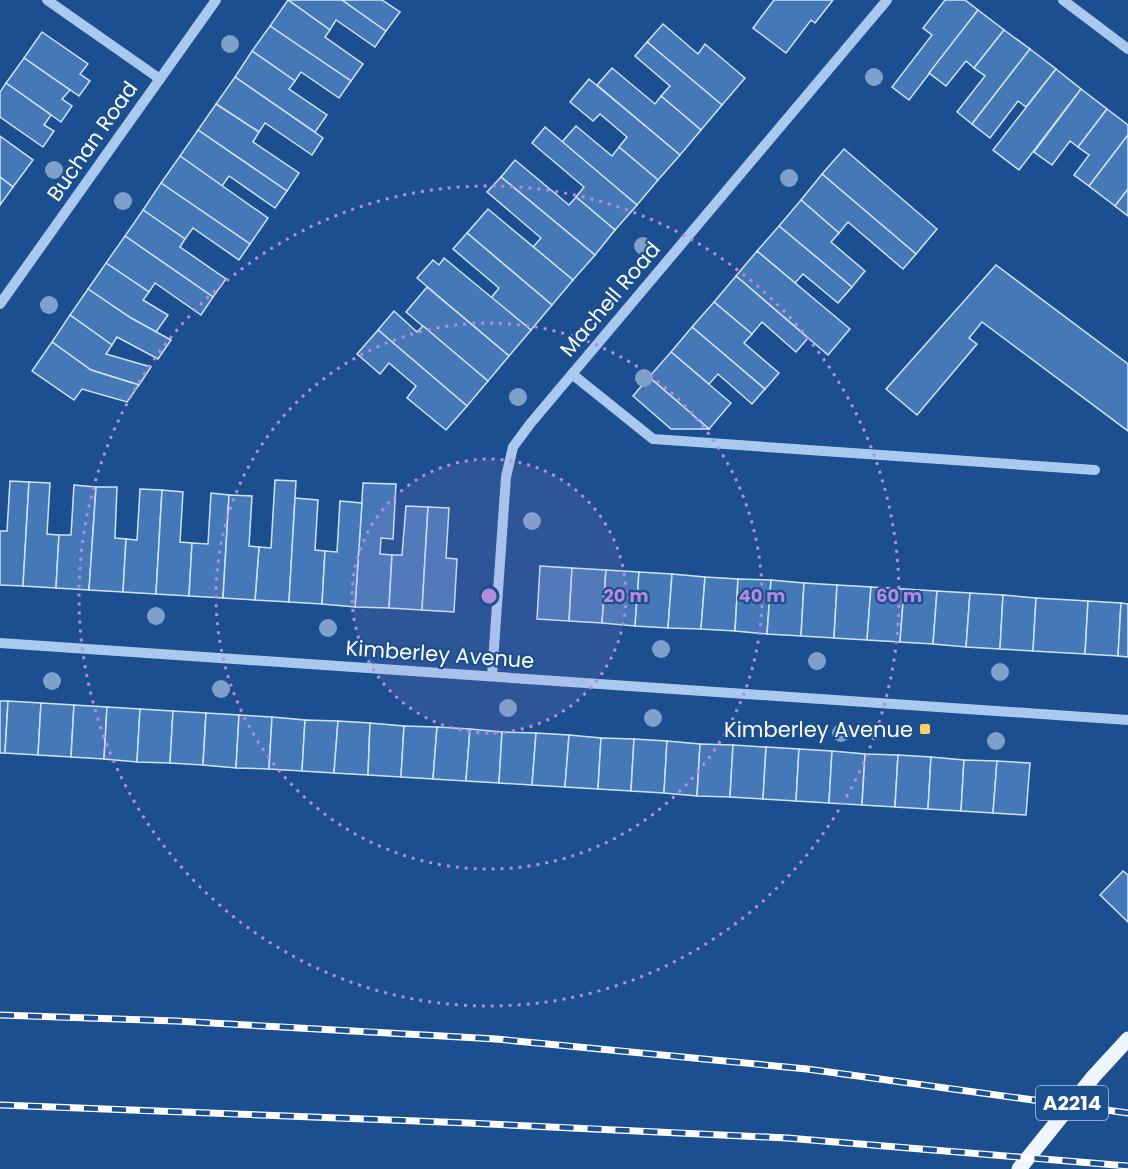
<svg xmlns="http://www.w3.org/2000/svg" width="1128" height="1169" viewBox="0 0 1128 1169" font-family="Poppins,sans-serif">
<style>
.building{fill:#4478b7;stroke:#cfe3fa;stroke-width:1.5}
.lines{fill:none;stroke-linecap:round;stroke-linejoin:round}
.minor{stroke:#a9c9ee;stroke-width:10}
.major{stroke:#f0f6ff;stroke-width:15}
.rail-casing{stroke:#fff;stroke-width:7}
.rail{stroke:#1b4f8f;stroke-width:4.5;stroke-dasharray:14;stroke-linecap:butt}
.tree{fill:#7ea0ca}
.ring{fill:none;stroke:#b68bdc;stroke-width:3;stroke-dasharray:3 6}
.poi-dot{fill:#ffd166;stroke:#1b4f8f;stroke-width:2}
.labels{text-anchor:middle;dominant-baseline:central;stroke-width:4.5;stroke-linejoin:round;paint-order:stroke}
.shield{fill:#1b4f8f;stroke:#bbcadd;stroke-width:1.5}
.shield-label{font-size:20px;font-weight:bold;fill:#fff}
.street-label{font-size:21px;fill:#fff;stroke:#1b4f8f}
.poi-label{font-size:21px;fill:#fff;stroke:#1b4f8f;text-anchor:end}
.centre{fill:#b68bdc;stroke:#1b4f8f;stroke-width:3}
.ring-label{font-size:18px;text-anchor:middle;font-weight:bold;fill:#b68bdc;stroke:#1b4f8f;stroke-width:4.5;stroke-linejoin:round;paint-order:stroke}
</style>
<rect width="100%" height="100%" fill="#1b4f8f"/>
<g class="building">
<polygon points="288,0 342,0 386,31 375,47 336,20 330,30"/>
<polygon points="288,0 330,30 325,37 363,64 351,81 270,26"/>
<polygon points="342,0 382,0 400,12 386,31"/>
<polygon points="774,0 833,0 815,23 811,20 786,53 753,28"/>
<polygon points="945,0 965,0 978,10 909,100 892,87 932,35 923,28"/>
<polygon points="978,10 1004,30 974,68 966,61 946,86 929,73"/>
<polygon points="663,24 698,54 705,44 745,78 722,105 647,42"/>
<polygon points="270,26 351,81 339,98 301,72 295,81 252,51"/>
<polygon points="1004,30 1030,49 972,124 957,112 985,76 974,68"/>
<polygon points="42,32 88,64 80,74 90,81 79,96 24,58"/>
<polygon points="647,42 722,105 701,130 661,96 670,86 635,56"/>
<polygon points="1030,49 1056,69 1026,107 1018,101 990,138 972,124"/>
<polygon points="252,51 295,81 289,89 327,115 315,132 235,77"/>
<polygon points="24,58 70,90 62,99 72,106 61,122 6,83"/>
<polygon points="612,68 655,104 661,96 701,130 680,155 597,85"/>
<polygon points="1056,69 1081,89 1019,170 993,150"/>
<polygon points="235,77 323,138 312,155 265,123 259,132 216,104"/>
<polygon points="589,79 680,155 658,180 619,147 627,137 600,114 593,121 570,102"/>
<polygon points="6,83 51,115 44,125 54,131 43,147 0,117 0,92"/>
<polygon points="1081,89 1107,109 1078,147 1070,141 1052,165 1034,152"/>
<polygon points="216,104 259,132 253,142 299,173 287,191 198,130"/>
<polygon points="1107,109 1128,125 1128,135 1089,186 1074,175 1089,155 1078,147"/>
<polygon points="576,126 612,156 619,147 658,180 637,205 562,142"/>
<polygon points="545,127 637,205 615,230 576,197 584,187 532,143"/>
<polygon points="198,130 287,191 275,208 229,176 222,186 180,156"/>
<polygon points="1128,135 1128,189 1115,206 1089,186"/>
<polygon points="0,136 33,160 13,187 0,177"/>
<polygon points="844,149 937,229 916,254 822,174"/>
<polygon points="180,156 268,218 250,244 161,183"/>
<polygon points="515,160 569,205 576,197 615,230 595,255 501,177"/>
<polygon points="822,174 916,254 903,269 848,222 839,233 801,200"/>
<polygon points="0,177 13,187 0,205"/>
<polygon points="501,177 595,255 573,280 533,247 541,238 487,192"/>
<polygon points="161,183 250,244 239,260 193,228 185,239 143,210"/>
<polygon points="1128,189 1128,216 1115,206"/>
<polygon points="801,200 839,233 831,242 865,271 852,287 779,226"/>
<polygon points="488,209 573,280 552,305 467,233"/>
<polygon points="143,210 185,239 180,247 226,279 213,297 125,236"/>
<polygon points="779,226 852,287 838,303 803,274 795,283 757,251"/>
<polygon points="467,233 552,305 531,330 491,298 499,288 453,249"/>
<polygon points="125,236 213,297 201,315 155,283 149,292 106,263"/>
<polygon points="757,251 850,329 828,355 736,276"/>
<polygon points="444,258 531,330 509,356 417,278 433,260 439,265"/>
<polygon points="106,263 149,292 143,300 168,315 156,332 131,318 88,289"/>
<polygon points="996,265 1128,364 1128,431 982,322 969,338 977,344 917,415 886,389"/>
<polygon points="736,276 808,338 796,352 762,322 752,334 714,302"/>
<polygon points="427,287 509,356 488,381 406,312"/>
<polygon points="88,289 131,318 171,340 158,359 117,337 112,345 70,315"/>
<polygon points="714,302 752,334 744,343 779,373 765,389 692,327"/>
<polygon points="394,311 417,332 423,326 488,381 467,406 378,330"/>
<polygon points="70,315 112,345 106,354 151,367 139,385 91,370 52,342"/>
<polygon points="692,327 765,389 752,404 718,374 709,384 671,352"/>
<polygon points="378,330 467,406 446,430 407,398 416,386 389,363 380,374 357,354"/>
<polygon points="52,342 91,370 139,385 127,402 82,389 74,400 32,371"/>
<polygon points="671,352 731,403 709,429 649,377"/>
<polygon points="649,377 709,429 671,429 633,396"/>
<polygon points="275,480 296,481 289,602 255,600 259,547 271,548"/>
<polygon points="10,481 29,482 23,586 0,585 0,531 7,531"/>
<polygon points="29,482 50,483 47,534 59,535 56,588 23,586"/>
<polygon points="363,483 396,484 393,539 381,538 380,554 392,555 389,608 355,607"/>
<polygon points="74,485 96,487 89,590 56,588 59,535 71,535"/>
<polygon points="96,487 117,487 115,538 126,539 123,592 89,590"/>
<polygon points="140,489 162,490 156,594 123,592 126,539 137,540"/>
<polygon points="162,490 183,492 180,542 192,543 189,596 156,594"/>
<polygon points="211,493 229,495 223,598 189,596 192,543 208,544"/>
<polygon points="229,495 252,496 249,546 259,547 255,600 223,598"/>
<polygon points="295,498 318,500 315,550 325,551 322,604 289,602"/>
<polygon points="340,501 362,503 355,607 322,604 325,551 337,552"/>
<polygon points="406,506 428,507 422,610 389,608 392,555 402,555"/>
<polygon points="428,507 449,508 446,558 457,559 454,612 422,610"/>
<polygon points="540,566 572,568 569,621 537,619"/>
<polygon points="572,568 606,570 602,623 569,621"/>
<polygon points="606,570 639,572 635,626 602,623"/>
<polygon points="639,572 672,574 668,628 635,626"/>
<polygon points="672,574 705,577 701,629 668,628"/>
<polygon points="705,577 738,579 735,631 701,629"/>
<polygon points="738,579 771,580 767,634 735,631"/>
<polygon points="771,580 804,583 801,636 767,634"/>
<polygon points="804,583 837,585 834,638 801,636"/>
<polygon points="837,585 871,587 867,640 834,638"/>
<polygon points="871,587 904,589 900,642 867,640"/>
<polygon points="904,589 937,591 933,644 900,642"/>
<polygon points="937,591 970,593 966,647 933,644"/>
<polygon points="970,593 1003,595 1000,649 966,647"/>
<polygon points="1003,595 1036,598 1033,651 1000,649"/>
<polygon points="1036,598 1088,601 1085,654 1033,651"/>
<polygon points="1088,601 1121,603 1118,656 1085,654"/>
<polygon points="1121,603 1128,604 1128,657 1118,656"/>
<polygon points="0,701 8,701 5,753 0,753"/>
<polygon points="8,701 41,703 38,755 5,753"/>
<polygon points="41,703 74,705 71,757 38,755"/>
<polygon points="74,705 107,707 104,759 71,757"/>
<polygon points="107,707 140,709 137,762 104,759"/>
<polygon points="140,709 173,711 170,763 137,762"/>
<polygon points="173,711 206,713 203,765 170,763"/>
<polygon points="206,713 239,715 236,768 203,765"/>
<polygon points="239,715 272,717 269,769 236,768"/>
<polygon points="272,717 305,720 302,771 269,769"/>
<polygon points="305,720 338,721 334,773 302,771"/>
<polygon points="338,721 370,723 368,775 334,773"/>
<polygon points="370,723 404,726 401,777 368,775"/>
<polygon points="404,726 437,727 433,779 401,777"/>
<polygon points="437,727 470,729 466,781 433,779"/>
<polygon points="470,729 502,732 499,783 466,781"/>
<polygon points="502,732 536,733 532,785 499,783"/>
<polygon points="536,733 569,735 565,787 532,785"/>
<polygon points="569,735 601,738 598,789 565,787"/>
<polygon points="601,738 634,739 631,791 598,789"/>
<polygon points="634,739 667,741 664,793 631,791"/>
<polygon points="667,741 700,744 697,796 664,793"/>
<polygon points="700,744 733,745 730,797 697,796"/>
<polygon points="733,745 766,747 763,799 730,797"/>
<polygon points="766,747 799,749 796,801 763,799"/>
<polygon points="799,749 832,751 829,803 796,801"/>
<polygon points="832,751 865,754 862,805 829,803"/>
<polygon points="865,754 898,755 895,807 862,805"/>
<polygon points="898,755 931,757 928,809 895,807"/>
<polygon points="931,757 964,760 961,811 928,809"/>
<polygon points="964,760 997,761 993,813 961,811"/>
<polygon points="997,761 1030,763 1026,815 993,813"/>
<polygon points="1123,871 1128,875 1128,922 1100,895"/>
</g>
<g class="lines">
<g class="minor">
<polyline points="47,0 160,79"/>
<polyline points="1063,0 1128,49"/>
<polyline points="0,304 216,0"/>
<polyline points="572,374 653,439 1095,470"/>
<polyline points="0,643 1128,720"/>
<polyline points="492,676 506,477 513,447 530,424 887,0"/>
</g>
<polyline class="major" points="1019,1169 1094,1076 1128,1039"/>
<defs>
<g id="rail">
<polyline points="0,1015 176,1021 496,1039 807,1069 1128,1113"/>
<polyline points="0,1105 468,1123 787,1138 1128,1166"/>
</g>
</defs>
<use href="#rail" class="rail-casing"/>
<use href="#rail" class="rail"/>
</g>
<g class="tree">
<circle cx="230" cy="44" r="9"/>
<circle cx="874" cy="77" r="9"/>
<circle cx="54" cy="170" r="9"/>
<circle cx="789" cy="178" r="9"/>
<circle cx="123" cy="201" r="9"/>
<circle cx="643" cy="246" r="9"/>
<circle cx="49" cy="305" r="9"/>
<circle cx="644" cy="378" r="9"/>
<circle cx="518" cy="397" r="9"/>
<circle cx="532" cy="521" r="9"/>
<circle cx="156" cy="616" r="9"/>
<circle cx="328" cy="628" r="9"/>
<circle cx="661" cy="649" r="9"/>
<circle cx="817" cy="661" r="9"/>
<circle cx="1000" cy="672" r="9"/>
<circle cx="52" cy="681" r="9"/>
<circle cx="221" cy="689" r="9"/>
<circle cx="508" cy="708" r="9"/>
<circle cx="653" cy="718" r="9"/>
<circle cx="841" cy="733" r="9"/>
<circle cx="996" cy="741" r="9"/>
</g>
<circle cx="489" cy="596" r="137" fill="#b68bdc" fill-opacity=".12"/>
<g class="ring">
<circle cx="489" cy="596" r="137"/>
<circle cx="489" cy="596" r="273"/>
<circle cx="489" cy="596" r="410"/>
</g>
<rect class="poi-dot" x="919" y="723" width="12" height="12" rx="3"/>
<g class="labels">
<rect class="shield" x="1036" y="1086" width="72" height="34" rx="4.5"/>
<g class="shield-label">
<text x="1072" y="1103">A2214</text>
</g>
<g class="street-label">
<text transform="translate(92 141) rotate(-55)">Buchan Road</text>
<text transform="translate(610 299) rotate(-50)">Machell Road</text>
<text transform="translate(440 654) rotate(4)">Kimberley Avenue</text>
</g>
<g class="poi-label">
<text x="913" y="729">Kimberley Avenue</text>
</g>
</g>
<circle cx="489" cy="596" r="9" class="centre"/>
<g class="ring-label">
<text x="626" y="602">20 m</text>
<text x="762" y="602">40 m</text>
<text x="899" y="602">60 m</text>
</g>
</svg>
